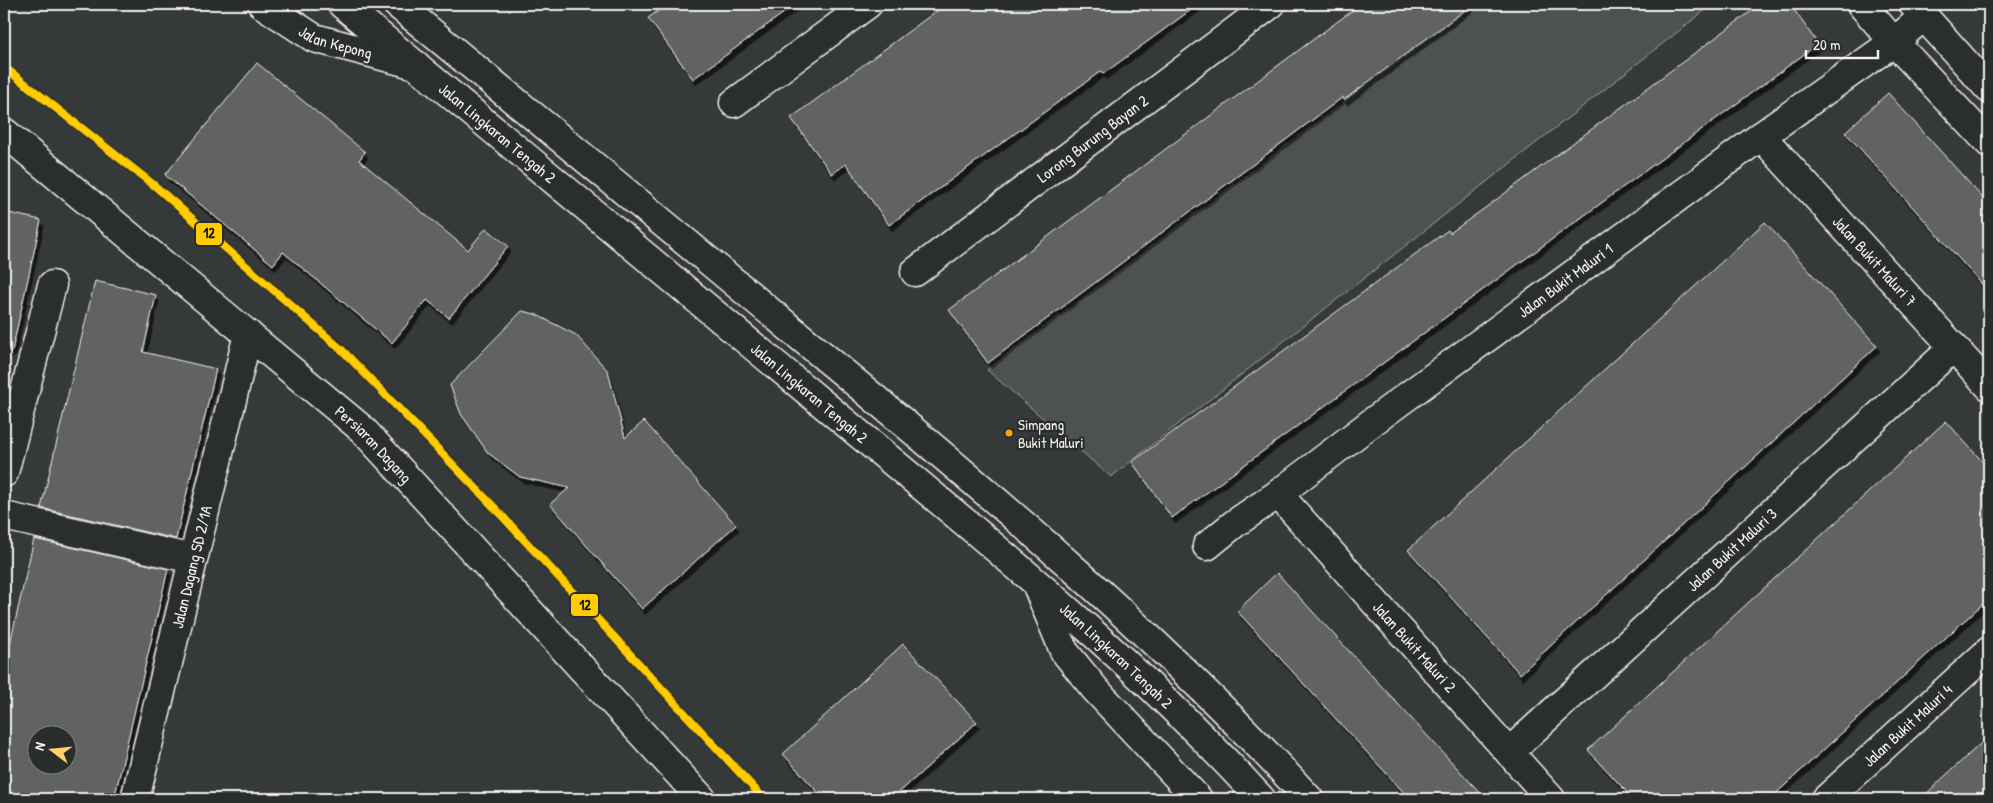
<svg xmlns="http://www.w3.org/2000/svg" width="1993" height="803" viewBox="0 0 1993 803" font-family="'Patrick Hand',sans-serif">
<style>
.green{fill:#4e514f;stroke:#a1a19c}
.building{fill:#616362;stroke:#f4f1e8;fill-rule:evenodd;filter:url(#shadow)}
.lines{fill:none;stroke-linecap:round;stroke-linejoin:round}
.street-casing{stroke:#f4f1e8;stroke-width:31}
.secondary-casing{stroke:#f4f1e8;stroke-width:31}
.primary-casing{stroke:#f4f1e8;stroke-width:31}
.highway-casing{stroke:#f4f1e8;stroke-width:31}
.street{stroke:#2a2d2e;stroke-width:28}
.secondary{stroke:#2a2d2e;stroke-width:28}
.primary{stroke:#2a2d2e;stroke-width:28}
.highway{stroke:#2a2d2e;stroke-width:28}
.metro-1-casing{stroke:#2a2d2e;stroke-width:11}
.metro-1{stroke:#fc0;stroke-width:8}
.bus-dot{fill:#f7a600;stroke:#2a2d2e;stroke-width:2}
.labels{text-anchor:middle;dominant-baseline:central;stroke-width:4.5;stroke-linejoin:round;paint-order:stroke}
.bus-label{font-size:15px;fill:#f4f1e8;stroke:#2a2d2e;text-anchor:start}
.street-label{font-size:16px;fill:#f4f1e8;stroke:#2a2d2e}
.line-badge{stroke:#2a2d2e;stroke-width:2}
.pale-badge-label{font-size:14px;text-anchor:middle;font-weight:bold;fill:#111}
</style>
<defs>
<filter id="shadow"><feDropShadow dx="3" dy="5.5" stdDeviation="0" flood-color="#0009"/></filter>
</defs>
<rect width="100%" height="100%" fill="#363939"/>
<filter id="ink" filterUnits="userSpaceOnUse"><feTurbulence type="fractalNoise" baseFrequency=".02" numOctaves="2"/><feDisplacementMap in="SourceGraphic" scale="10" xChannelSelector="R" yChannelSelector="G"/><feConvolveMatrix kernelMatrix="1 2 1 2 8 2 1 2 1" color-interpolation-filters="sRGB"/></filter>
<g filter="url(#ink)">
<polygon class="green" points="1475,4 1713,4 1111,477 987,370"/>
<g class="building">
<polygon points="668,4 796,4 693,79 648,18"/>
<polygon points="946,4 1199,4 1103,74 1101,71 889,225 846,164 832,174 791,118"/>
<polygon points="1361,4 1473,4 1344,100 1343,97 988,363 949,310"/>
<polygon points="1761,4 1790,4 1818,44 1172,518 1132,462 1448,230 1450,233 1485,208"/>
<polygon points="257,63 365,152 359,160 468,250 486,228 508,246 449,318 427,300 392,343 283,252 273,265 165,175"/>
<polygon points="1888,93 1989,205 1989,292 1845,132"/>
<polygon points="4,212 41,220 12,351 4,350"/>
<polygon points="1765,222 1877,346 1520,674 1408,550"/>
<polygon points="95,281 156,295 143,352 216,369 176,539 41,508"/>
<polygon points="522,311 535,314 576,335 608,371 625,438 644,421 736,525 642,609 550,504 569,488 520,477 488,453 461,414 450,385"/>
<polygon points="1946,421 1989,469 1989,598 1770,799 1633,799 1588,750"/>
<path d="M34,539l134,30 -54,230h-110v-129zM38,736h30v30h-30z"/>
<polygon points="1277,573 1458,769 1486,799 1410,799 1335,718 1237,611"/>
<polygon points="903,644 977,722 892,799 824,799 783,754"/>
<polygon points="1989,736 1989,799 1921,799 1944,777"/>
</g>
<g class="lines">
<defs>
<g id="street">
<polyline points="734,103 868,4"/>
<path id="s1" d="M1761,136l228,250"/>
<path id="s2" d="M915,272l356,-268"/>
<polyline points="4,473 52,285"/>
<path id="s3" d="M1278,494l273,305"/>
<polyline points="4,516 193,559"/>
<path id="s4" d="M1207,546l27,-22 44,-30 97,-74 386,-284 133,-94 30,-26"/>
<path id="s5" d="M1509,752l445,-405"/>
<path id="s6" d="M135,799l113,-465"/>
<path id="s7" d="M1826,799l163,-148"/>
</g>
<g id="secondary">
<polyline points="1861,4 1894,42 1989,143"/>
<polyline points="1913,4 1989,89"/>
<path id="s8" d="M4,132l358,297 340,370"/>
</g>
<g id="primary">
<path id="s9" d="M262,4l52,34 102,27"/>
</g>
<g id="highway">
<path id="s10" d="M342,4c165,136 329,273 493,410 147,122 297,243 426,385"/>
<path d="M397,4c140,114 279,230 418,345 171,141 344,286 494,450"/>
<polyline points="1038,588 1064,651 1095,689 1198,799"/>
</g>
</defs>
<use href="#street" class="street-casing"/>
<use href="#secondary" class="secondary-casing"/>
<use href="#primary" class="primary-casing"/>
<use href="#highway" class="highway-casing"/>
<use href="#street" class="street"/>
<use href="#secondary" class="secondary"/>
<use href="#primary" class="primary"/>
<use href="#highway" class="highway"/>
<defs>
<polyline id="metro-1" points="4,67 155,186 343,351 492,505 764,799"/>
</defs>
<use href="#metro-1" class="metro-1-casing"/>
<use href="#metro-1" class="metro-1"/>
</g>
</g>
<circle class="bus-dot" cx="1009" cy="433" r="4.5"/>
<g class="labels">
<g class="bus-label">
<text x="1018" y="424">Simpang<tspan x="1018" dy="18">Bukit Maluri</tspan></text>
</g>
<g class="street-label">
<text stroke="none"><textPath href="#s9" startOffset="84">Jalan Kepong</textPath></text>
<text stroke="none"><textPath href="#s10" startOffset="202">Jalan Lingkaran Tengah 2</textPath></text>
<text stroke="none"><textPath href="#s2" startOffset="222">Lorong Burung Bayan 2</textPath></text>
<text stroke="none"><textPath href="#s1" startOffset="169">Jalan Bukit Maluri 7</textPath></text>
<text stroke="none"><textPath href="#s4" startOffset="446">Jalan Bukit Maluri 1</textPath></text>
<text stroke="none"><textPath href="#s10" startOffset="608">Jalan Lingkaran Tengah 2</textPath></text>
<text stroke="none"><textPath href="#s8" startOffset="484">Persiaran Dagang</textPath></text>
<text stroke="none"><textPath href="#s5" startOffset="301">Jalan Bukit Maluri 3</textPath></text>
<text stroke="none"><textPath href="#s6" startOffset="239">Jalan Dagang SD 2/1A</textPath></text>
<text stroke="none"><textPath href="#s3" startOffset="205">Jalan Bukit Maluri 2</textPath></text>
<text stroke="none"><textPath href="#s10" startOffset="1012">Jalan Lingkaran Tengah 2</textPath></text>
<text stroke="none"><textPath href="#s7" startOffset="110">Jalan Bukit Maluri 4</textPath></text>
</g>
</g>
<g class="line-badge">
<rect x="195" y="222" width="28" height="24" rx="5" fill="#fc0"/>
<rect x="570" y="593" width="29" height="24" rx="5" fill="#fc0"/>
</g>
<g class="pale-badge-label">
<text x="209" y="238">12</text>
<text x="585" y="610">12</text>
</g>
<rect width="1993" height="803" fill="none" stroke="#2a2d2e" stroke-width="20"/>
<rect x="10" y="10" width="1973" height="783" fill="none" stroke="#f4f1e8" stroke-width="2" filter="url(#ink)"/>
<g transform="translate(52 750) rotate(286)"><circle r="24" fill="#2a2d2e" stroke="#7b7b78"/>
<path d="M0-4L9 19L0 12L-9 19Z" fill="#ffd166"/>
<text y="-8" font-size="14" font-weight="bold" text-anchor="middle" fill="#f4f1e8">N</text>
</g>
<path d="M1806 50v8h72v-8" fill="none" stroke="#f4f1e8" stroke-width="2.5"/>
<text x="1813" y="50" font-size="15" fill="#f4f1e8" stroke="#2a2d2e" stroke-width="4" paint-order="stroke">20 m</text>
</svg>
